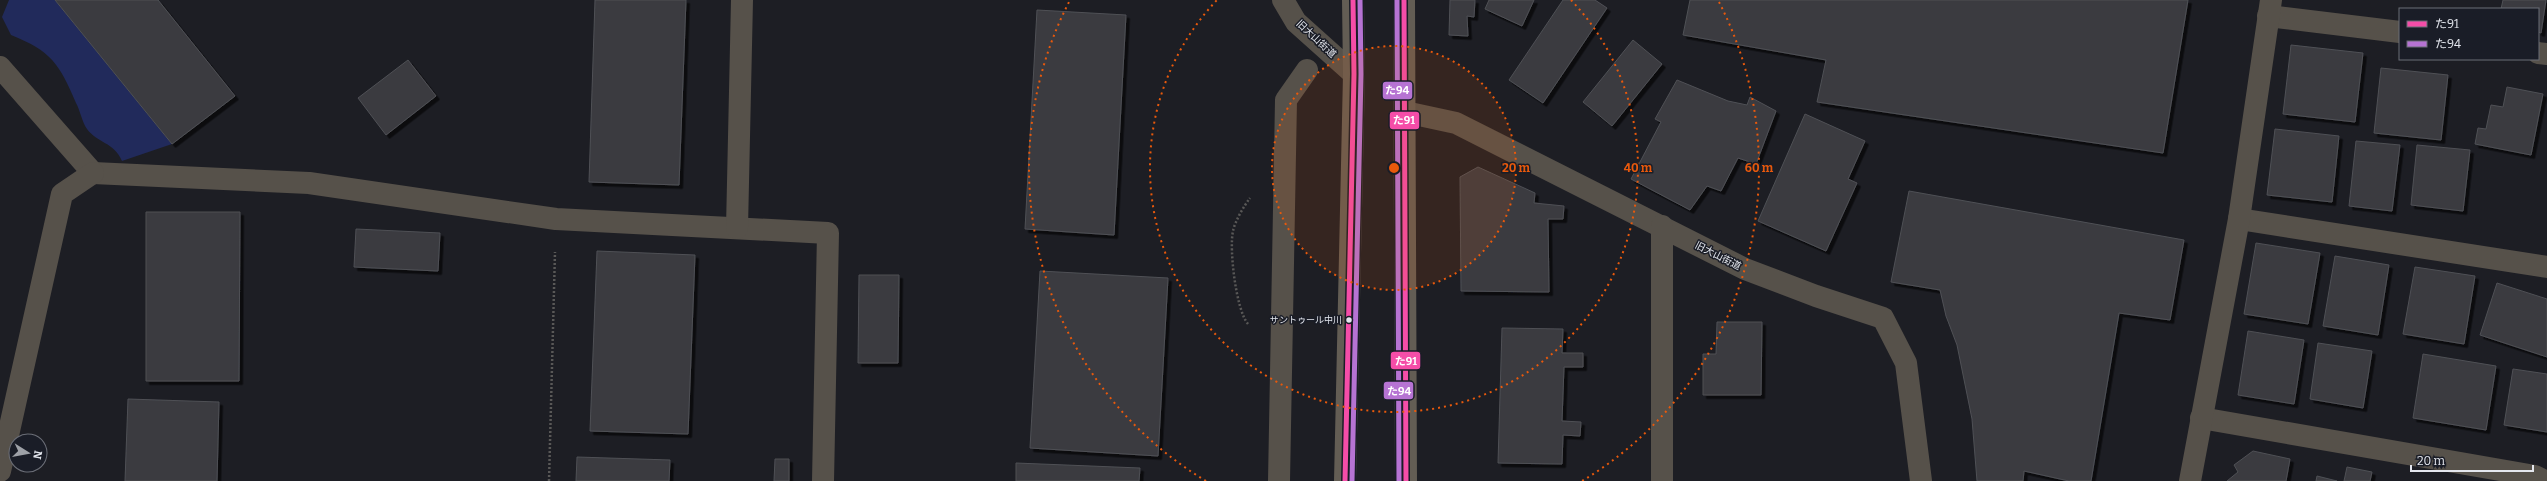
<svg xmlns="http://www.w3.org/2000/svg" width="2547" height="481" viewBox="0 0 2547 481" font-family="Bitter,'Noto Sans JP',serif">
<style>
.green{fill:#212a5b}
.building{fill:#3a3b40;stroke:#4f5055;filter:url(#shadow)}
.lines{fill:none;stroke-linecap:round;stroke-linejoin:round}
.path{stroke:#595857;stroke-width:2.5;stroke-dasharray:2 2;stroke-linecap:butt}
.service{stroke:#56514a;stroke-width:22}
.pedestrian{stroke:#56514a;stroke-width:22}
.minor{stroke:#56514a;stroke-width:22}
.secondary{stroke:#635d54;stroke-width:22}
.bus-1-casing{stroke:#1a1d27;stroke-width:8}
.bus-2-casing{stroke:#1a1d27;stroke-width:8}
.bus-1{stroke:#f54da8;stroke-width:5}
.bus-2{stroke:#b673d3;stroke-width:5}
.ring{fill:none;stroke:#e8590c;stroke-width:2;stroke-dasharray:2 4}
.bus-dot{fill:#e4e7ee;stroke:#1a1d27;stroke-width:1.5}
.labels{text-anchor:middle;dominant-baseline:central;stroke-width:3;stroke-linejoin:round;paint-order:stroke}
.bus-label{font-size:9px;fill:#e4e7ee;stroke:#1a1d27;text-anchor:end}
.street-label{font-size:10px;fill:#e4e7ee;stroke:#1a1d27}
.centre{fill:#e8590c;stroke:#1a1d27;stroke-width:2}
.ring-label{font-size:12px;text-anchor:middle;font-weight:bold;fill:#e8590c;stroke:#1a1d27;stroke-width:3;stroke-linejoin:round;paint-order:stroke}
.line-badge{stroke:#1a1d27;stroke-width:1.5}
.badge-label{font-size:11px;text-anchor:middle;font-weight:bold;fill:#fff}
</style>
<defs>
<filter id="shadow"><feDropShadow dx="3.5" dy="3.5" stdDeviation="0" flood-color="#0009"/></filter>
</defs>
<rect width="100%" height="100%" fill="#1d1e24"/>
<path class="green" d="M9,0h46l117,144 -50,17c-8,-19 -25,-18 -35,-32 -5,-7 -7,-19 -11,-26 -17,-40 -25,-52 -65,-68l-9,-18z"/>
<g class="building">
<polygon points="55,0 158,0 235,96 172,144"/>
<polygon points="595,0 686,0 679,185 589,182"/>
<polygon points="1450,0 1475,0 1474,17 1467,16 1468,36 1449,35"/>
<polygon points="1489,0 1534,0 1522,26 1485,9"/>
<polygon points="1563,0 1595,0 1607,8 1543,103 1509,80"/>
<polygon points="1690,0 2188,0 2163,153 1817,102 1826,60 1683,35"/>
<polygon points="2503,0 2546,0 2541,33 2538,32 2538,9 2501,9"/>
<polygon points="1037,10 1126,15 1114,235 1025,229"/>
<polygon points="1633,40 1662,64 1612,126 1583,102"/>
<polygon points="2291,45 2363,53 2355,122 2283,114"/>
<polygon points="408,60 436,96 386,135 358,98"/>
<polygon points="2381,68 2448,75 2441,140 2374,133"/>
<polygon points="1677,80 1728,101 1747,105 1750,97 1776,111 1756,164 1738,158 1721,191 1707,186 1690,210 1631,179 1661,122 1655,119"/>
<polygon points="2507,87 2543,94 2531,155 2475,144 2478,128 2486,129 2491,105 2503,107"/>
<polygon points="1805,114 1865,141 1848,179 1857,183 1826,251 1758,221"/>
<polygon points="2275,129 2339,136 2332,202 2267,195"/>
<polygon points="2356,141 2400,145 2392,211 2349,206"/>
<polygon points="2417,145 2470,150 2463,211 2411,205"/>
<polygon points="1478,167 1535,193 1534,203 1564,206 1563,219 1548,219 1549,292 1461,291 1460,177"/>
<polygon points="1909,191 2184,240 2170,320 2119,313 2091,481 2069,481 2024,471 2023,481 1977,481 1972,419 1957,345 1946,316 1940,290 1891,282"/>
<polygon points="146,212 240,212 239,381 146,381"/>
<polygon points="356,229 440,233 438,271 354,267"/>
<polygon points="2256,243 2320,253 2308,324 2244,314"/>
<polygon points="597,251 695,255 688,434 590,431"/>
<polygon points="2335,256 2389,265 2378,335 2323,326"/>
<polygon points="2415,267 2475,276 2464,344 2403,334"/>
<polygon points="1040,271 1168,278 1158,456 1030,448"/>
<polygon points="859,275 899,275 898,363 858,363"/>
<polygon points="2497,283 2547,299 2547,357 2480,335"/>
<polygon points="1717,322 1762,322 1761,395 1703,395 1703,354 1716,354"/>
<polygon points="1502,328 1563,329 1562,353 1583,353 1583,367 1564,367 1562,421 1581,422 1580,436 1563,435 1562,464 1498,463"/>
<polygon points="2248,331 2304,340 2294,404 2238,395"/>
<polygon points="2318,343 2372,351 2363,408 2310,399"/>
<polygon points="2423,354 2496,366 2486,430 2413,418"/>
<polygon points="2513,369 2547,374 2547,432 2504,425"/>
<polygon points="128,399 219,402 217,481 125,481"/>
<polygon points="2253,451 2290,459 2286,481 2227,481 2238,472 2234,465"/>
<polygon points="577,457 670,460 669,481 576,481"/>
<polygon points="775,459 789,459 789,481 774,481"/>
<polygon points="1016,463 1140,468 1139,481 1016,481"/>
<polygon points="2347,467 2372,472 2370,481 2344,481"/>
<polygon points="2317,476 2337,481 2316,481"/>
</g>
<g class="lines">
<g class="path">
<path d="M1248,324c-12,-14 -19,-75 -15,-93 2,-10 11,-25 17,-33"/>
<polyline points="549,481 555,252"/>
</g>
<g class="service">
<polyline points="93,173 309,183 556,219 828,233 823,481"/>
<polyline points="737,228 742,0"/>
</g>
<g class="pedestrian">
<polyline points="0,67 93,173"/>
<polyline points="1279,481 1286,100 1307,70"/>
</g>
<g class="minor">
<polyline points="1283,0 1296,22 1354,74"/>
<polyline points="2268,16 2400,32"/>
<polyline points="2538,53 2547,54"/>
<polyline points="1405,112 1456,123 1745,269 1816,296 1883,318 1906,363 1921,481"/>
<polyline points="2239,219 2547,267"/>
<polyline points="2201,418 2535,476 2545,481"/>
<polyline points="0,471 62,194 93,173"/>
<polyline points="1662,481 1662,226"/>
<polyline points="2190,481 2239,219 2271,0"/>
</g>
<g class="secondary">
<polyline points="1404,0 1406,481"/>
<polyline points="1345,481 1354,74 1353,0"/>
</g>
<defs>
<g id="bus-1">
<polyline points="1404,0 1406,481"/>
<polyline points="1345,481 1354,74 1353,0"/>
</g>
<g id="bus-2">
<polyline points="1397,0 1399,481"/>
<polyline points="1352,481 1361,74 1360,0"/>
</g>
</defs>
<use href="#bus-1" class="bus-1-casing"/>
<use href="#bus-2" class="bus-2-casing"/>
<use href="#bus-1" class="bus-1"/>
<use href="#bus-2" class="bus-2"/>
</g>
<circle cx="1394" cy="168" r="122" fill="#e8590c" fill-opacity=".12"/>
<g class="ring">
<circle cx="1394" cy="168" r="122"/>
<path d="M1571 0A244 244 0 1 1 1217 0"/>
<path d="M1206 481A365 365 0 0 1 1069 2M1719 2A365 365 0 0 1 1582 481"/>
</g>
<circle class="bus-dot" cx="1349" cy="320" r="3.5"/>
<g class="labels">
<g class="bus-label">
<text x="1342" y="320">サントゥール中川</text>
</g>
<g class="street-label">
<text transform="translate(1316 39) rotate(43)">旧大山街道</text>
<text transform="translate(1718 256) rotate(27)">旧大山街道</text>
</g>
</g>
<circle cx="1394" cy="168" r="6" class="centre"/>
<g class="ring-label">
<text x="1516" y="172">20 m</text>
<text x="1638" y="172">40 m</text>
<text x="1759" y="172">60 m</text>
</g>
<g class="line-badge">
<rect x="1382" y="81" width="31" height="19" rx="4" fill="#b673d3"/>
<rect x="1389" y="111" width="31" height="19" rx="4" fill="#f54da8"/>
<rect x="1390" y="351" width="31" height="19" rx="4" fill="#f54da8"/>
<rect x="1383" y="381" width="31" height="19" rx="4" fill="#b673d3"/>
</g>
<g class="badge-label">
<text x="1397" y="94">た94</text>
<text x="1404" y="124">た91</text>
<text x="1406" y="365">た91</text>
<text x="1399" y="395">た94</text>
</g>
<rect x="2399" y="8" width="140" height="52" fill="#1a1d27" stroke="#6b6e77"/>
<rect x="2407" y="21" width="20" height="6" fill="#f54da8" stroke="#6b6e77"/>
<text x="2435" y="28" font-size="12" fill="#e4e7ee">た91</text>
<rect x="2407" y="41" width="20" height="6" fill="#b673d3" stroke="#6b6e77"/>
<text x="2435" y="48" font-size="12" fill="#e4e7ee">た94</text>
<g transform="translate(28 453) rotate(101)"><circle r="19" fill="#1a1d27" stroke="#6b6e77"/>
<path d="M0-3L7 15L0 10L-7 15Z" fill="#9ea1a7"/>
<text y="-6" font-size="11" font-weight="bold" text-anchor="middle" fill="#e4e7ee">N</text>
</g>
<path d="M2411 465v6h122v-6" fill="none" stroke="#e4e7ee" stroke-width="2"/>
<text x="2417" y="465" font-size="12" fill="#e4e7ee" stroke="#1a1d27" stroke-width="3" paint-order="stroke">20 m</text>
</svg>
